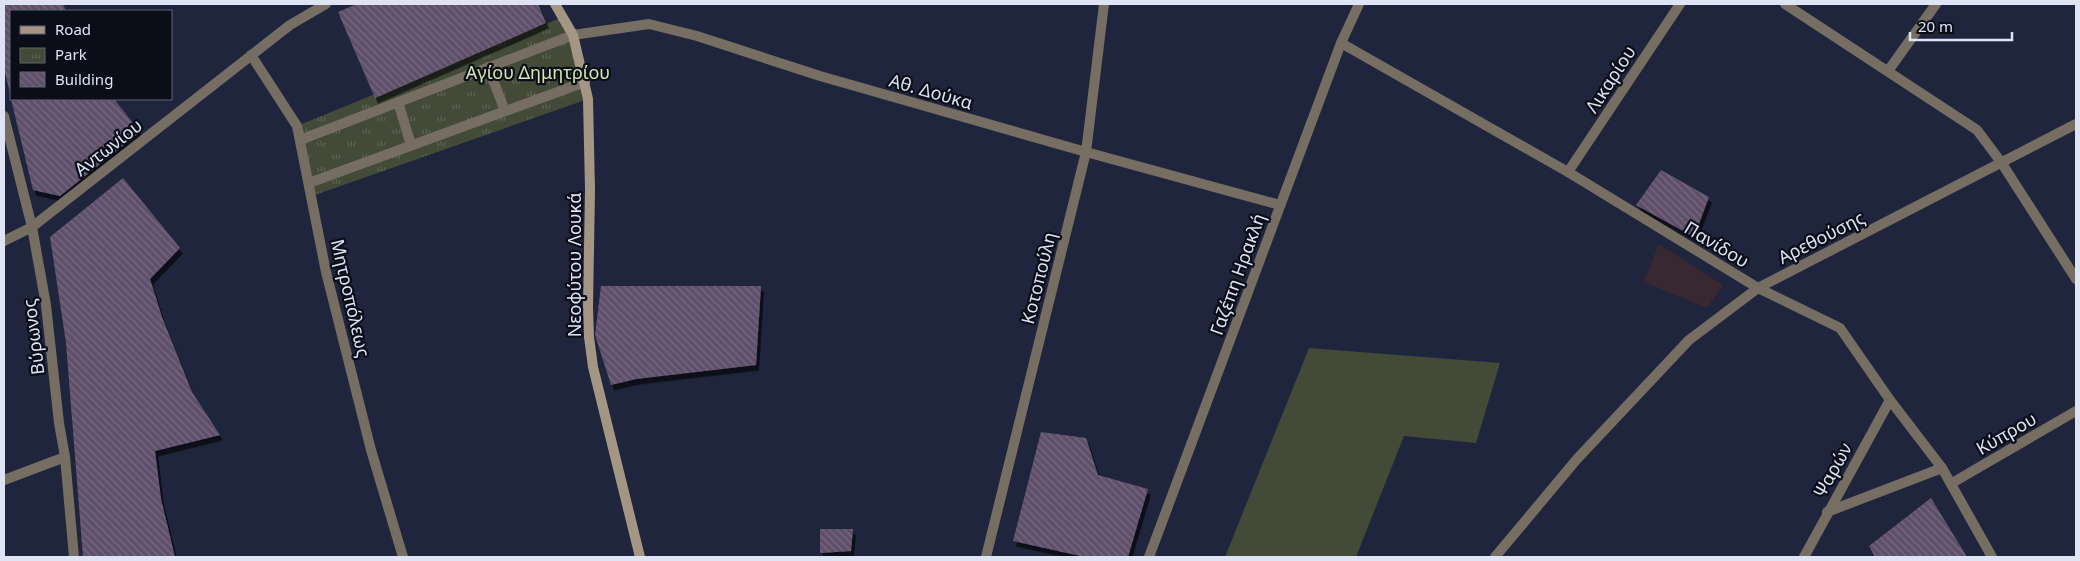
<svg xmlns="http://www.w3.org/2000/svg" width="2080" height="561" viewBox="0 0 2080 561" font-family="'Noto Sans',sans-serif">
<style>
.commercial{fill:#382832}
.grass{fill:#434a37}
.park{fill:url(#park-tufts)}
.building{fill:url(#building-back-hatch);filter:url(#shadow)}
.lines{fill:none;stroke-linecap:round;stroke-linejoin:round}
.lane{stroke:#766e62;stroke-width:10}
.street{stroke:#766e62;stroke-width:10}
.secondary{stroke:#a49683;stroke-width:10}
.labels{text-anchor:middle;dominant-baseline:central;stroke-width:4.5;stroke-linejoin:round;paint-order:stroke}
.park-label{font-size:18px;fill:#d2e9af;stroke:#0b0e19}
.street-label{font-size:18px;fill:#dee4f4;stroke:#0b0e19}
</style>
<defs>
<pattern id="park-tufts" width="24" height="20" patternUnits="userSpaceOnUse" patternTransform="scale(1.25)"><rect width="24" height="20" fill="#434a37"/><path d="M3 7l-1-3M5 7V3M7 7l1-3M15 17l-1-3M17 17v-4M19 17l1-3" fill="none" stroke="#5e6455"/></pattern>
<pattern id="building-back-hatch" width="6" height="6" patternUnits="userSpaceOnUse" patternTransform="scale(1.25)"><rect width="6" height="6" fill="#5f506a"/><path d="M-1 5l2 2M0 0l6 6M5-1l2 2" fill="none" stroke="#766980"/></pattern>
<filter id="shadow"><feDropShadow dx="3" dy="5.5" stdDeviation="0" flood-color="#0009"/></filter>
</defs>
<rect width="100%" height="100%" fill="#1e253d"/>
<polygon class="commercial" points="1659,244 1723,285 1707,308 1644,282"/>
<polygon class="grass" points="1309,348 1500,363 1476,443 1404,436 1356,557 1225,557"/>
<polygon class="park" points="563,17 588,99 312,196 297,126"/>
<g class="building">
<polygon points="4,4 63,4 66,11 11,11 11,97 4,69"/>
<polygon points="357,4 538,4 546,23 375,98 338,12"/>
<polygon points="11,99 114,99 140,132 60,196 33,190"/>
<polygon points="1661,170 1709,197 1694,237 1636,205"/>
<polygon points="123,178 180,248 150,279 162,317 192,392 220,435 155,451 161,499 175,557 83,557 66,343 50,237"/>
<polygon points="601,286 761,286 756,365 636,379 611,385 595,335"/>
<polygon points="1041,432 1086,438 1098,475 1148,489 1128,557 1085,557 1013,541"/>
<polygon points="1931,498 1967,557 1875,557 1869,546"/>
<polygon points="820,529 853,529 851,551 820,553"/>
</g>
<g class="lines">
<polyline class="lane" points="1827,512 1942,468"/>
<g class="street">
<polyline points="1785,4 1977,130 2001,162 2076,279"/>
<polyline points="1341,43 1568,172 1758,288 1840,328 1890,400 1942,468 1992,557"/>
<polyline points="251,55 297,126 326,272 371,450 403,557"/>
<polyline points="488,67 505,111"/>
<polyline points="1888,71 1936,4"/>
<polyline points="398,102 411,145"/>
<polyline points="4,116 32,227 46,305 59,423 65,457 74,557"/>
<polyline points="300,140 573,35 649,24 697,36 820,76 1086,152 1280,205"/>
<polyline points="1568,172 1680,4"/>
<polyline points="309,183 585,82"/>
<polyline points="4,241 32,227 290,25 326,4"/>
<polyline points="4,480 65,457"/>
<polyline points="1952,483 2076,411"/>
<polyline points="986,557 1086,152 1104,4"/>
<polyline points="1149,557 1341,43 1359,4"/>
<polyline points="1495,557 1577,459 1689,340 1758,288 2076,124"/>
<polyline points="1804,557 1890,400"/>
</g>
<polyline class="secondary" points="555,4 573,35 588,99 590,190 588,307 589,337 593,367 640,557"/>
</g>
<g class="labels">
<g class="park-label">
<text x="538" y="72">Αγίου Δημητρίου</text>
</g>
<g class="street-label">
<text transform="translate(1610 79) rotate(-57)">Λικαρίου</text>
<text transform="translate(931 91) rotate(16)">Αθ. Δούκα</text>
<text transform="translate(108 147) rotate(-38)">Αντωνίου</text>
<text transform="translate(1821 237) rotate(-27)">Αρεθούσης</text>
<text transform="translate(1717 244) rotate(31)">Πανίδου</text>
<text transform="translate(574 265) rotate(-90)">Νεοφύτου Λουκά</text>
<text transform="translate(1237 274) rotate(-70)">Γαζέπη Ηρακλή</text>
<text transform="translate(1038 278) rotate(-76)">Κοτοπούλη</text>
<text transform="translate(351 298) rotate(77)">Μητροπόλεως</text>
<text transform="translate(33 337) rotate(-97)">Βύρωνος</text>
<text transform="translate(2006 433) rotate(-30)">Κύπρου</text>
<text transform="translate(1832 470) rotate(-61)">Ψαρών</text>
</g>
</g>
<rect width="2080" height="561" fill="none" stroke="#dee4f4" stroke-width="10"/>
<rect x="10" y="10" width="162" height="90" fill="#0b0e19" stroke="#5f6471"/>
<rect x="20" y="26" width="25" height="8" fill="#a49683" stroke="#5f6471"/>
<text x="55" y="35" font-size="15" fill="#dee4f4">Road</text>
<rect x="20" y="48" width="25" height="15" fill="url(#park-tufts)" stroke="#5f6471"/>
<text x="55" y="60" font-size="15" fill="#dee4f4">Park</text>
<rect x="20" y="72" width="25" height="15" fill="url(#building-back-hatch)" stroke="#5f6471"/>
<text x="55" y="85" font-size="15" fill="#dee4f4">Building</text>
<path d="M1910 32v8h102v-8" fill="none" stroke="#dee4f4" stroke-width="2.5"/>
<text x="1918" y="32" font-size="15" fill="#dee4f4" stroke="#0b0e19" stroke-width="4" paint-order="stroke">20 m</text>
</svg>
